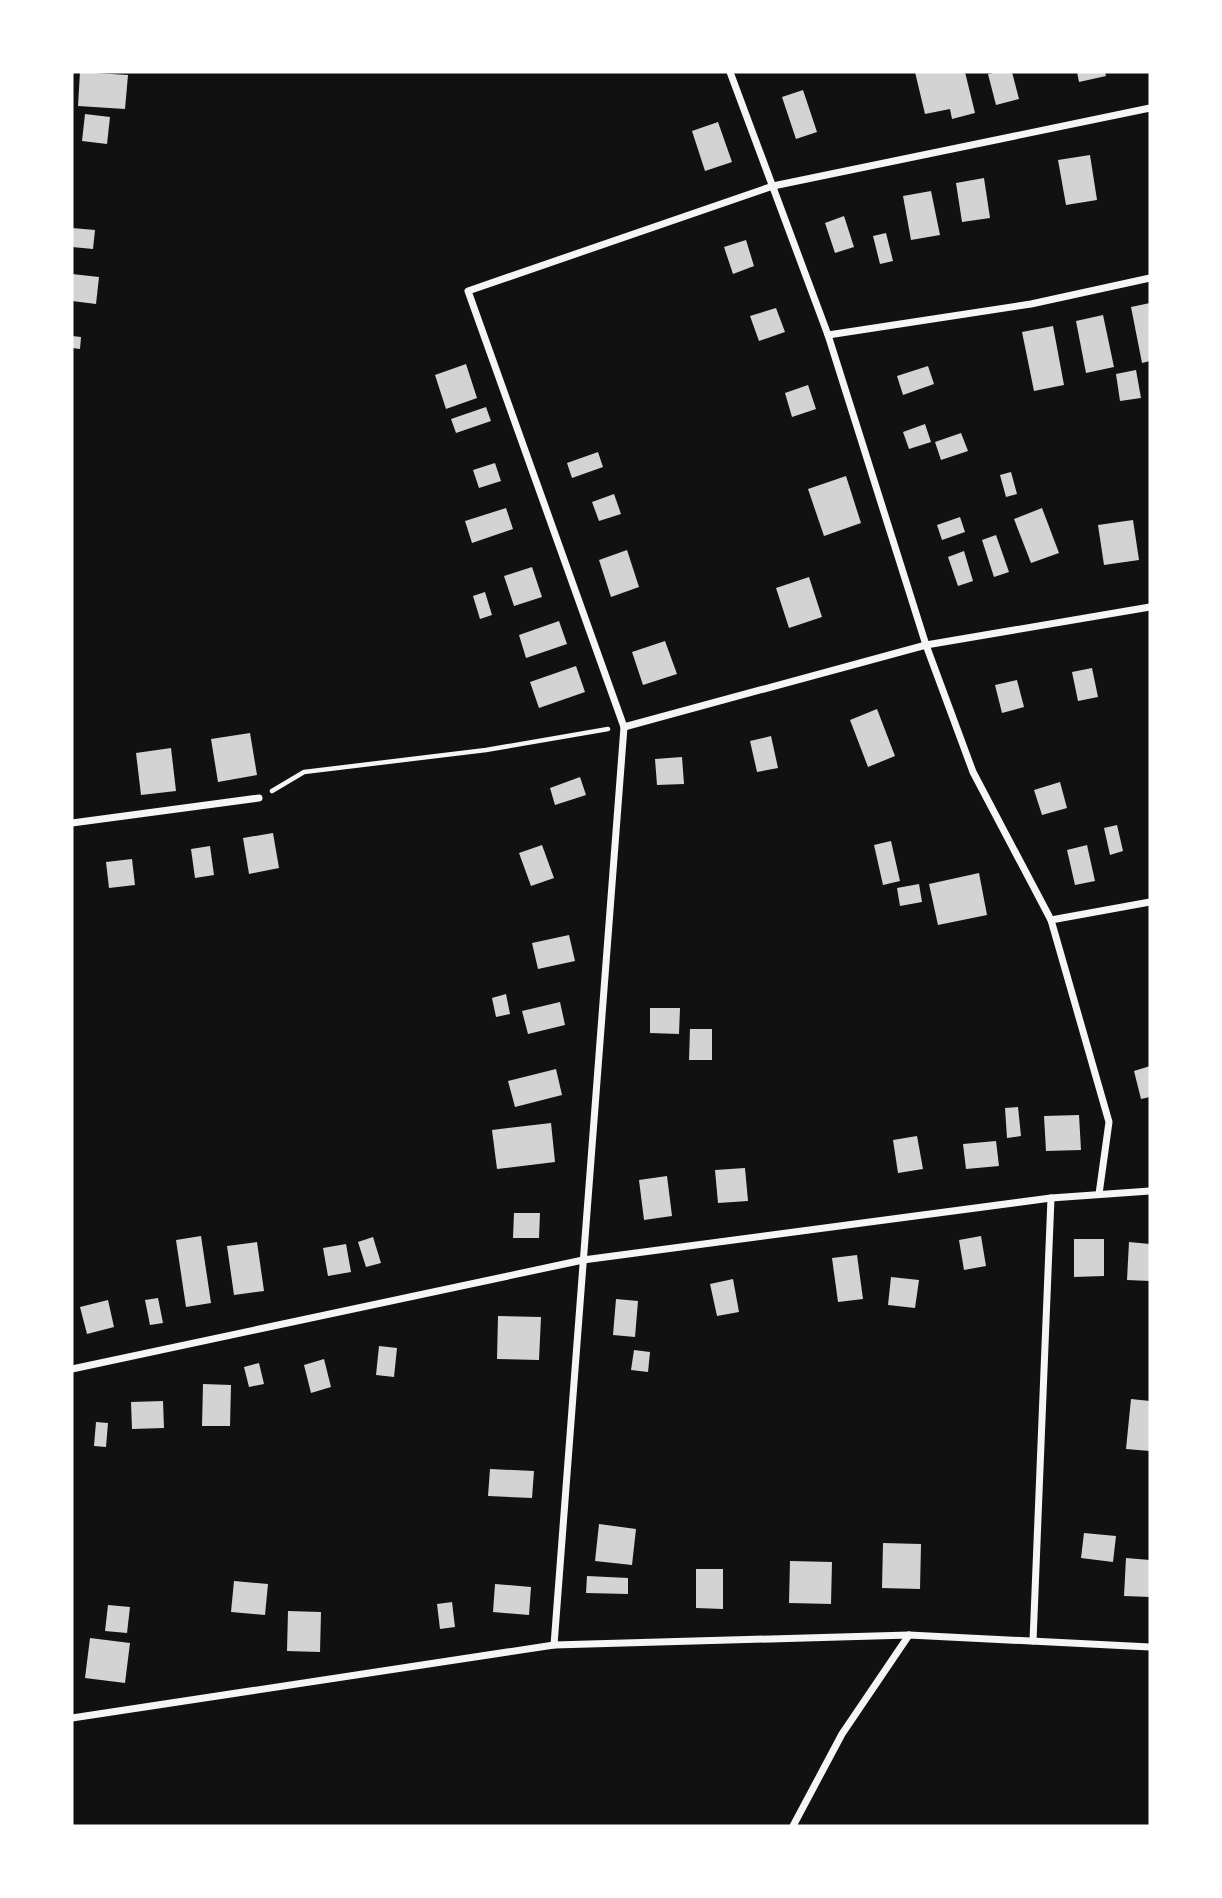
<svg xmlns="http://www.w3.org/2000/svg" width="1222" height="1898" viewBox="0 0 1222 1898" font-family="'Sofia Sans Condensed',sans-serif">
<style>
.building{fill:#d3d3d3}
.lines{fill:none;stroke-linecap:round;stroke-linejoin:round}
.path{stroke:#f5f5f5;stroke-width:4.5}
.minor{stroke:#f5f5f5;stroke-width:7}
</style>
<rect width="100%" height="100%" fill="#111"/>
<g class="building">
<polygon points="80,72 128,75 125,109 78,106"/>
<polygon points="915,72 965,72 975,113 952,119 950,109 925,114"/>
<polygon points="998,72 1012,72 1019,99 996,105 988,74"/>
<polygon points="1077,72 1105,72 1106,76 1079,82"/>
<polygon points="803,90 817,132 796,139 782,97"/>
<polygon points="85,114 110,117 107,144 82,141"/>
<polygon points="718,122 732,162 705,171 692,131"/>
<polygon points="1090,155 1097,200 1066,205 1058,160"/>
<polygon points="984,178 990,218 962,222 956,183"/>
<polygon points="931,191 940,235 911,240 903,196"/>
<polygon points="844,216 854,247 835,253 825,223"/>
<polygon points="72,228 95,230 93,249 72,247"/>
<polygon points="886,233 893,261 880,264 873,236"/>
<polygon points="746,240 754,266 733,274 724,247"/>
<polygon points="72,274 99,277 96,304 72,301"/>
<polygon points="1150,303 1150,361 1142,363 1131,307"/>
<polygon points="776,308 785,332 759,341 750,316"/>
<polygon points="1103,315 1114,367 1086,373 1076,321"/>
<polygon points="1053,326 1064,385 1034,391 1022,332"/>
<polygon points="72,336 81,337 80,349 72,348"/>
<polygon points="466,364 477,398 446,409 435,375"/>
<polygon points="928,366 934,384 903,395 897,376"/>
<polygon points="1136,370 1141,398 1120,401 1116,374"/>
<polygon points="808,385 816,409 792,417 785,393"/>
<polygon points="486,407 491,421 456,433 451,419"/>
<polygon points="925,424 931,442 909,449 903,432"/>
<polygon points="961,433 968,451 941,460 935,442"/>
<polygon points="598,452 603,467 572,478 567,463"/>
<polygon points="495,463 501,481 479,488 473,470"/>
<polygon points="1011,472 1017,494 1006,497 1000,475"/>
<polygon points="846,476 861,523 824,536 808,489"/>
<polygon points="614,494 621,514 599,521 592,502"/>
<polygon points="506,508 513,529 472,543 465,521"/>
<polygon points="1042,508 1059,553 1031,563 1014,519"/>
<polygon points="960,517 965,532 942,540 937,525"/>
<polygon points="1133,520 1139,560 1104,565 1098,525"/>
<polygon points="996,535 1009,572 994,577 982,540"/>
<polygon points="627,550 639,587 611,597 599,560"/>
<polygon points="964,551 973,581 958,586 948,557"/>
<polygon points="532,567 542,597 514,606 504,576"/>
<polygon points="809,577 822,617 789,628 776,588"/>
<polygon points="485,592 492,615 480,619 473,596"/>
<polygon points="559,621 567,644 526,658 519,635"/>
<polygon points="665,641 677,674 643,685 632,652"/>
<polygon points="576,666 585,692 539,708 530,682"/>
<polygon points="1092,668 1098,697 1078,701 1072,672"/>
<polygon points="1017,680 1024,707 1002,713 995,685"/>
<polygon points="877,709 895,756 868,767 850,720"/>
<polygon points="250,733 257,775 218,782 211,739"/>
<polygon points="771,736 778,768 757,772 750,741"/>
<polygon points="171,748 176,791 141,795 136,753"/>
<polygon points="682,757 684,784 657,785 655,759"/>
<polygon points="580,777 586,795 555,805 550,788"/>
<polygon points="1060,782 1067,808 1042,815 1034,790"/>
<polygon points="1117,825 1123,851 1110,855 1104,828"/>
<polygon points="273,833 279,868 249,874 243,838"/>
<polygon points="891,841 900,881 883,885 874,845"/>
<polygon points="542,845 554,878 531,886 519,853"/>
<polygon points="1087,845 1095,881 1075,885 1067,850"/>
<polygon points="210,846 214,875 195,878 191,849"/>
<polygon points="132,859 135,885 109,888 106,862"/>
<polygon points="979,873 987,915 938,925 929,884"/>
<polygon points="919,884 922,902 900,906 897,888"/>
<polygon points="569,935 575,961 538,969 532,943"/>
<polygon points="506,994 510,1014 496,1017 492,998"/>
<polygon points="560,1002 565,1025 528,1034 522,1011"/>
<polygon points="650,1008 680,1008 679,1034 650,1033"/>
<polygon points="690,1029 712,1029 712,1060 689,1060"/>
<polygon points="1150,1066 1150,1097 1141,1099 1134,1071"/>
<polygon points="556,1069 562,1095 515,1107 508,1081"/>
<polygon points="1018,1107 1021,1136 1007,1138 1005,1108"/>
<polygon points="1079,1115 1081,1150 1046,1151 1044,1116"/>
<polygon points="551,1123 555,1162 497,1169 492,1130"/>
<polygon points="917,1136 923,1169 898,1173 893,1140"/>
<polygon points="996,1141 999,1166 966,1169 963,1144"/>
<polygon points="745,1168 748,1201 718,1203 715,1170"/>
<polygon points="667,1176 672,1216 644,1220 639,1180"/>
<polygon points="514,1213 540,1213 539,1238 513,1238"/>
<polygon points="201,1236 211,1303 186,1307 176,1240"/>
<polygon points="981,1236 986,1266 964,1270 959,1240"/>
<polygon points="373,1237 381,1263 366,1267 358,1242"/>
<polygon points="1074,1239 1104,1239 1104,1276 1074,1277"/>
<polygon points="257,1242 264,1291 234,1295 227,1246"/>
<polygon points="1129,1242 1150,1244 1150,1281 1127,1280"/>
<polygon points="346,1244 351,1272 328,1276 323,1248"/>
<polygon points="857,1255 863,1299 838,1302 832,1258"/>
<polygon points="891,1277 919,1280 915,1308 888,1305"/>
<polygon points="733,1279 739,1312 717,1316 710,1284"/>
<polygon points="158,1298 163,1323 150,1325 145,1300"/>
<polygon points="616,1299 638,1301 635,1337 613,1335"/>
<polygon points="108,1300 114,1327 87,1334 80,1307"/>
<polygon points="498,1316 541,1317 539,1360 497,1359"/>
<polygon points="379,1346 397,1348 394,1377 376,1375"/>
<polygon points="634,1350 650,1352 648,1372 631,1370"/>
<polygon points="324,1359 331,1387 311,1393 304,1365"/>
<polygon points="259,1363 264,1384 249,1387 244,1367"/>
<polygon points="203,1384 231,1385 230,1426 202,1426"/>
<polygon points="1131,1399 1150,1401 1150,1451 1126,1449"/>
<polygon points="163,1401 164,1428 132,1429 131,1402"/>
<polygon points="96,1422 108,1423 106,1447 94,1446"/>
<polygon points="490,1469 534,1471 532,1498 488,1496"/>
<polygon points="599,1524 636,1529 632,1565 595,1561"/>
<polygon points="1084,1533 1116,1536 1113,1562 1081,1558"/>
<polygon points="883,1543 921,1544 920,1589 882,1588"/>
<polygon points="1126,1558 1150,1560 1150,1597 1124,1596"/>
<polygon points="790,1561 832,1562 831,1604 789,1603"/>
<polygon points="696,1569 723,1569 723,1609 696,1608"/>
<polygon points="587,1576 628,1578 628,1594 586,1593"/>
<polygon points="234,1581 268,1584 265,1615 231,1612"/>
<polygon points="495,1584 531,1587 529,1615 493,1612"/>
<polygon points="452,1602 455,1627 440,1629 437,1604"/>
<polygon points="108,1605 130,1607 127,1633 105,1631"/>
<polygon points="288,1611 321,1612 320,1652 287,1651"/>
<polygon points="90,1638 130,1643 125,1683 85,1678"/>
</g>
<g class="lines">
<polyline class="path" points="272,791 304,772 486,750 608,729"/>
<g class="minor">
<polyline points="730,72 828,335 926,645 973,772 1051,920 1109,1122 1099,1194"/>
<polyline points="828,335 1031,304 1150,278"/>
<polyline points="624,727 926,645 1150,607"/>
<polyline points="72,823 259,798"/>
<polyline points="1051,920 1150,902"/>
<polyline points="72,1369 583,1260 1051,1198 1150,1191"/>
<polyline points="1033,1641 1051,1198"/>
<polyline points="554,1645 624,727 468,291 773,186 1150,108"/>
<polyline points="72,1718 554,1645 909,1635 1150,1647"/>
<polyline points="793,1826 842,1734 909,1635"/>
</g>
</g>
<rect width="1222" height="1898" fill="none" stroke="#ffffff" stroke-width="147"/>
</svg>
